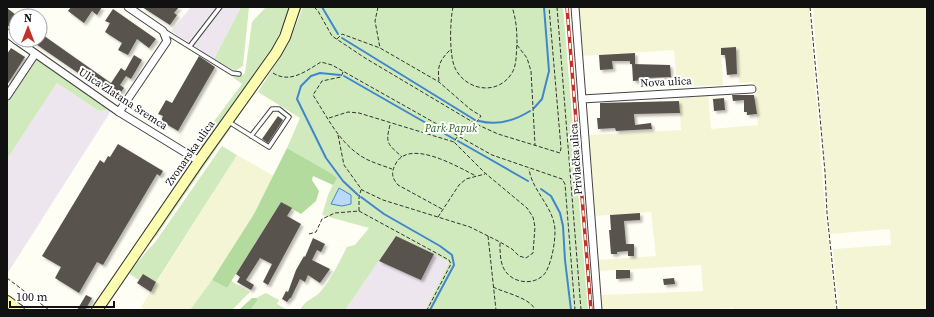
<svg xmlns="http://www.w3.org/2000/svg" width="934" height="317" viewBox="0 0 934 317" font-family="'Source Serif 4',serif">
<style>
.industrial{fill:#eee6ef}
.farmland{fill:#f4f5d4}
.green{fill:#d0eabd}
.forest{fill:#b2db9d}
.water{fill:#b9d9f6;stroke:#4186cc}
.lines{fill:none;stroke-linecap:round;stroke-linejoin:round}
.stream{stroke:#4186cc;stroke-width:2}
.building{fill:#59534d;filter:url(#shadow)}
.service-casing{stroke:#444;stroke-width:5.5}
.minor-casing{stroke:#444;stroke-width:9}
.secondary-casing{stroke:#333;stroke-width:12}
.path{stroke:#333;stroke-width:1;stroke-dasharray:4 2;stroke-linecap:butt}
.service{stroke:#fff;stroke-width:3.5}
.minor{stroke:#fff;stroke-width:7}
.secondary{stroke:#fdfdb1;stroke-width:10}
.rail-casing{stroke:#c03229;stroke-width:3.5}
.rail{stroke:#fff;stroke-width:2;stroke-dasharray:6;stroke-linecap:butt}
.labels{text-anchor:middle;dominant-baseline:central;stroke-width:4;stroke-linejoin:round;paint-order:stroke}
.street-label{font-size:11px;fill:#111;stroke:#fff}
.park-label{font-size:11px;font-style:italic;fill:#286920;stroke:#fff}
</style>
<defs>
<filter id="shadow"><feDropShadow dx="2.5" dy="2.5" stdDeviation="1" flood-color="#0004"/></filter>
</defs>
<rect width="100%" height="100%" fill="#fffef4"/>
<g class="industrial">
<polygon points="191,7 241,7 214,59 171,31"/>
<polygon points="57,83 99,111 111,109 109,114 7,274 7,159"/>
<polygon points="396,236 449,262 425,310 345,310"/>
</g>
<g class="farmland">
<polygon points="594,7 809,7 826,219 836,310 734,310 733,308 694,310 602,310 601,295 703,291 701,265 599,271 598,260 656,256 651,212 595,216 589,135 681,130 679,93 708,91 711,129 758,125 753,82 739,83 735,47 721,48 723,85 677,87 674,50 582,56 578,8"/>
<polygon points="813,7 927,7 927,310 839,310 833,249 891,245 890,229 830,234"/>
<polygon points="237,155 274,176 254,214 212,280 190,310 146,310 141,307"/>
</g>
<g class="green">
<polygon points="241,7 249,7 243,66 235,71 214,59"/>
<polygon points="266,7 291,7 272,50 202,151 194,154 189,151 191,146 197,144 242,84 231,76 241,76 245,73 252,22"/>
<polygon points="299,7 302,7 288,41 276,62 157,235 138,257 277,56"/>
<path d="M303,7h260l25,303h-163l24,-48 -53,-26 -51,74h-45c7,-12 13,-10 21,-19 11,-13 18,-29 26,-44l8,-2 14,-17 -47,-13 6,-20 8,-17 -7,-6 -42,-24 13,-30 -42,-26 31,-49z"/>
<polygon points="36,59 111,109 99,111 57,83 7,159 7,102"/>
<polygon points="222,146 237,155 156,282 143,274 139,280 128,273 156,241"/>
<polygon points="212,280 227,288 231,281 250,292 232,310 190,310"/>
<polygon points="266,293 279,300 277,304 288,310 250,310 258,300 256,298"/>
</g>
<g class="forest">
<polygon points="287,148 329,172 337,178 333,185 313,176 312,180 319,191 316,201 301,214 281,202 227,288 212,280 254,214"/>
<polygon points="252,298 256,298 258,300 250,310 239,310"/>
</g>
<polygon class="water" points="339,188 351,195 351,204 342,206 331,204"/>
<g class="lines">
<g class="stream">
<polyline points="322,7 338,34"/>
<polyline points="342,38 475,120"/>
<polyline points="340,75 320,73 311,76 301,86 297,99 326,158 343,181 358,195"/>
<polyline points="344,76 454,139"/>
<polyline points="534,108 542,99 549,71 544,7"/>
<path d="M479,121c19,5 35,0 51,-10"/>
<polyline points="458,141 528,181"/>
<polyline points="541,189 551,196 560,213 563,226 565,260 571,310"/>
<polyline points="361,197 384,214 440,246 452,255 454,265 430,310"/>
</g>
</g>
<g class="building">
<polygon points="71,7 102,7 97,15 92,11 84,23 68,11"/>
<polygon points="142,7 179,7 174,13 177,15 170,25"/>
<polygon points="7,8 16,15 16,31 7,25"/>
<polygon points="113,9 156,39 149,48 137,39 128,55 118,50 122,43 105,32 110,23 105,21"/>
<polygon points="40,33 111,83 121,68 125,71 134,55 142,60 131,79 126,76 120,85 124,88 116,99 30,40 40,40"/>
<polygon points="736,47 737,74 727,75 725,55 721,55 721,48"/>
<polygon points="11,48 25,57 7,85 7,54"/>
<polygon points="635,53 635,64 630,64 630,61 612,61 613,69 600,70 599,55"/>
<polygon points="199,56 215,67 178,131 161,121 163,116 158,114 166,100 172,103"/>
<polygon points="632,64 670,65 671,77 646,78 646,80 633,81"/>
<polygon points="732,95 754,95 757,114 747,115 747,112 744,112 744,100 733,101"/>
<polygon points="724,98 725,110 714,111 713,99"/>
<polygon points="679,101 680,113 634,114 635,125 651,123 652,129 616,131 615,128 598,129 597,118 600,118 600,103"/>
<polygon points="278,116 283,120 268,143 262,139"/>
<polygon points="118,144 163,171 160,176 157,174 103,265 97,262 79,293 55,278 61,267 42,256 100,160 104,163 108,156 110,157"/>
<polygon points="281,202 292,208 287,216 301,224 268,285 263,282 272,264 260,258 246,280 254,285 251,290 237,282 240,277 236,274"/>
<polygon points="640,213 640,220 624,221 626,244 634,244 634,256 628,256 628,251 617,252 617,254 611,254 609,230 611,230 610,215"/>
<polygon points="396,236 434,254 421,280 379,261"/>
<polygon points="313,238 325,244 321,252 317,250 312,260 330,269 320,283 308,275 305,282 300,279 291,298 290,298 287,302 282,299 286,291 288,292 296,270 304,256 305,257"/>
<polygon points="616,270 630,270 630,278 616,279"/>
<polygon points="143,274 156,282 151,292 137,283"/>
<polygon points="674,278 675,284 664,285 663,279"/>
<polygon points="86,295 92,298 88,305 85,310 77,310"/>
</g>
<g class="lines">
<defs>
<g id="service">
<polyline points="164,31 232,73 239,74"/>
<polyline points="190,46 220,7"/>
<polyline points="229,122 269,147 289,117 279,109 272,109 251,136"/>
</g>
<g id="minor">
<polyline points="575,7 598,310"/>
<polyline points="7,33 16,40"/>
<polyline points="16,40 119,112 199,161"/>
<polyline points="7,96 35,54"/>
<polyline points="582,99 752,89"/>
<polyline points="119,112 167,41 163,31 128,7"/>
</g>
<g id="secondary">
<polyline points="7,301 19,310"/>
<polyline points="97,310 199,161 276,53 285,37 295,7"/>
</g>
</defs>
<use href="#service" class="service-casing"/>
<use href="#minor" class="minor-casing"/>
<use href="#secondary" class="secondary-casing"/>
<g class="path">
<polyline points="314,7 318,11 332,36 365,58 476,124 498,134 560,153 561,148 549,7"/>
<polyline points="378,7 375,21 380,48"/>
<path d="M453,7c-3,14 -4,48 2,61 11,23 43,28 57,5 5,-8 4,-20 5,-30 0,-12 -1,-25 -5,-36"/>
<polyline points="557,7 581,310"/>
<polyline points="810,7 825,172 827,213 837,310"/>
<polyline points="337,39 342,34 380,48 439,82 470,109 481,116 476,123"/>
<polyline points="517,45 527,58 531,71 535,145"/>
<path d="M343,72l-2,5 -19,4 -9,14c15,23 27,50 53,64 8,4 18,7 26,10"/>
<path d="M273,73c17,11 33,-2 48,-11l11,3 160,90 70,24 3,5 10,126"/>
<path d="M439,81c-2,-16 1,-21 12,-32"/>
<polyline points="329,118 348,112 359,113 454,142 457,137"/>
<path d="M390,125c-5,19 -2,19 12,32"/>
<polyline points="338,135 344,165 362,190 383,200 470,227 500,242 512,249 519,256 526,258 533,253 535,227 533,217 527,208 485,173 454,142"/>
<path d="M442,209l-44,-24c-6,-7 -7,-12 -3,-20 13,-28 63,2 81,11"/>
<polyline points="359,211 359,197 361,190"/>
<polyline points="438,217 459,185 466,179 485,174"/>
<polyline points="309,234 316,232 322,219 335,213 359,211 449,260 451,264 427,310"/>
<polyline points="488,236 496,310"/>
<path d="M500,243c0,8 0,17 3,24 7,17 33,20 43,5 6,-12 9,-28 9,-42 -1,-23 -23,-39 -26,-61"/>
<polyline points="7,278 49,310"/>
<path d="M493,287c12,6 38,11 42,23"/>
</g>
<use href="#service" class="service"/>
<use href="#minor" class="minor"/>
<use href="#secondary" class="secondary"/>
<defs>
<polyline id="rail" points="567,7 591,310"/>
</defs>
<use href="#rail" class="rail-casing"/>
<use href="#rail" class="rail"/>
</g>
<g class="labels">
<g class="street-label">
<text transform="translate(666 82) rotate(-3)">Nova ulica</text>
<text transform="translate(123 99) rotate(33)">Ulica Zlatana Sremca</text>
<text transform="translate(190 153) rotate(-55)">Zvonarska ulica</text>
<text transform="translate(576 159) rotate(-94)">Privlačka ulica</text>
</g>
<g class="park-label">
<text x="451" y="128">Park Papuk</text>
</g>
</g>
<rect width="934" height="317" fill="none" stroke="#111111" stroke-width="16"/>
<g transform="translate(28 28)"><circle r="19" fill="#ffffff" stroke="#a0a0a0"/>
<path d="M0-3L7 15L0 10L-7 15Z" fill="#c03229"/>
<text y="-6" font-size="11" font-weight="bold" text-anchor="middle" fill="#111111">N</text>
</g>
<path d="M10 301v6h104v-6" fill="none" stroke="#111111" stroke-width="2"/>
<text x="16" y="301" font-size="12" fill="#111111" stroke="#ffffff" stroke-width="3" paint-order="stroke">100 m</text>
</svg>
